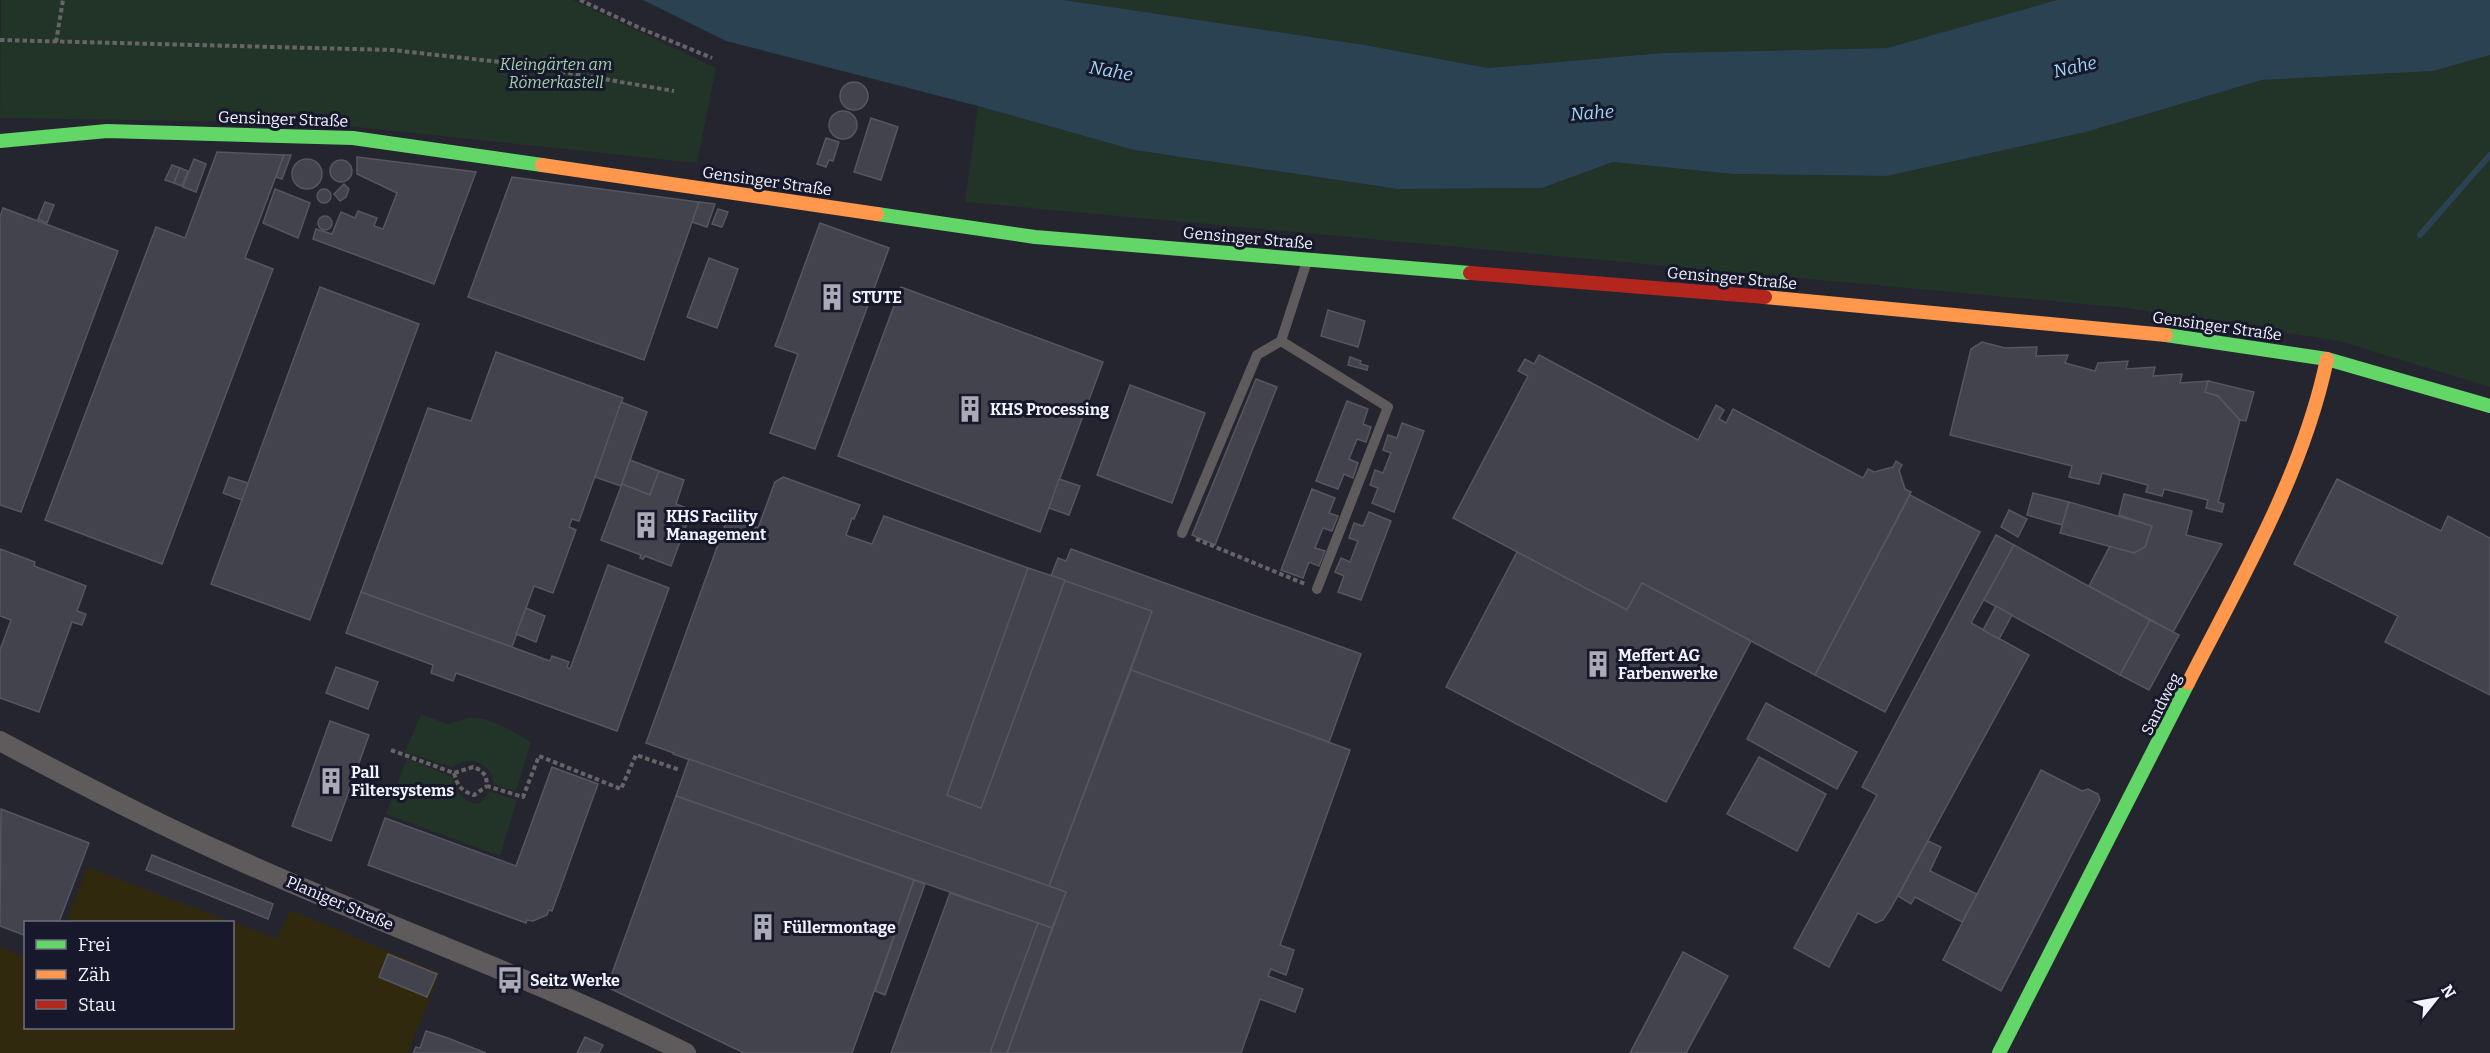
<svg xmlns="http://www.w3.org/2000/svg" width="2490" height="1053" viewBox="0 0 2490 1053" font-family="Bitter,serif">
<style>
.green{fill:#223327}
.sand{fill:#30290e}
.water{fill:#2a4251}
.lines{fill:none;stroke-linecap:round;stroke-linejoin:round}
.stream{stroke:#2a4251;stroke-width:6}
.building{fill:#43434d;stroke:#565660;stroke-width:1.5}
.path{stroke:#666466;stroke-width:4;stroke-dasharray:4.5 3;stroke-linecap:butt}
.lane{stroke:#5f5b5c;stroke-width:10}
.street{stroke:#5f5b5c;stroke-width:20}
.fast{stroke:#63d668;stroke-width:14}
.slow{stroke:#ff974d;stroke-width:14}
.jam{stroke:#b3261e;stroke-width:14}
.labels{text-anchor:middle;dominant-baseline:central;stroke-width:6;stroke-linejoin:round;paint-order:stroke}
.park-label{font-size:16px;font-style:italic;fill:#a2d1ab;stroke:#17182b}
.street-label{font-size:16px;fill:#f2f3fe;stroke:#17182b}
.poi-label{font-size:16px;font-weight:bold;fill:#f2f3fe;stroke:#17182b;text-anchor:start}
.water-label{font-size:18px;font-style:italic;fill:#9fd7f6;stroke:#17182b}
</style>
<rect width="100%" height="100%" fill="#252530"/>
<g class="green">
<polygon points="1,0 573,0 716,68 697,163 318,123 0,118"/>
<polygon points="1064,0 2057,0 1887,48 1662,53 1488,68 1365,45"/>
<polygon points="2490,55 2490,387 2339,341 2127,308 965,202 978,106 1134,150 1398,189 1542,188 1613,162 1732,174 1887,176 2086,132 2262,80 2433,71"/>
<path d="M421,714l26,10 22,-6 15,1 21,8 26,15 -15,49 -23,-7 -1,-11c-13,-13 -24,-16 -40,-6l-47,-15z"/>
<path d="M407,758l45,19c3,19 27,40 37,14l28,9 -17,56 -114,-42z"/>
</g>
<polygon class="sand" points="87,867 277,939 290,910 440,973 408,1053 0,1053 0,947 25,957 26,1028 232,1028 232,922 66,922"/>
<polygon class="water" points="643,0 1064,0 1365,45 1488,68 1662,53 1887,48 2057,0 2490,0 2490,55 2433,71 2262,80 2086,132 1887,176 1732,174 1613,162 1542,188 1398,189 1134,150 978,106 726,41"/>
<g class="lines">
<polyline class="stream" points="2420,235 2490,155"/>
</g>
<g class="building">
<circle cx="854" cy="96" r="14"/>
<circle cx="843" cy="125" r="14"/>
<polygon points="871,118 898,127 881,180 854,172"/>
<polygon points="826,138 839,142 833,161 829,160 826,167 817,164"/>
<polygon points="217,152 284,155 245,258 273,269 162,564 45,520 156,227 185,238"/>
<polygon points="284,155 291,155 282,179 276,177"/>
<polygon points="357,157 476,172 434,284 313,239 316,229 332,234 341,212 355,218 358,211 377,218 374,226 383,229 397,193 357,174"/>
<polygon points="194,159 206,164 196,192 183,187"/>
<circle cx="307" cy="174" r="15"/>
<circle cx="341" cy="171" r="11"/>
<polygon points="172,165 180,168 174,183 165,180"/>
<polygon points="180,168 188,171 182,186 174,183"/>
<polygon points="512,177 699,202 644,360 468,297"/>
<polygon points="344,184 349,189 346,197 340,201 334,194"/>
<circle cx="324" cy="196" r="7"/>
<polygon points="275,189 310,203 298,238 263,223"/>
<polygon points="45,202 54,205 47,223 38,219"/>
<polygon points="699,202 715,204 707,227 692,222"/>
<polygon points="3,208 118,251 21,512 0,505 0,217"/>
<polygon points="718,209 728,212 722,227 712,224"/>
<circle cx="325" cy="223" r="7"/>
<polygon points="820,223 889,248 815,449 770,433 798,354 775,346"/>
<polygon points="709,258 738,269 717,328 687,317"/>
<polygon points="320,287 419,324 310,620 211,584"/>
<polygon points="901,287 1103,362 1040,532 838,456"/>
<polygon points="1328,310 1365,321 1358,347 1321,336"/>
<polygon points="1982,342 2005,348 2037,347 2036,356 2068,355 2065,363 2095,371 2098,363 2128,361 2126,369 2155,367 2153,376 2182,374 2180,383 2209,381 2205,392 2218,396 2240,420 2218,502 2224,504 2222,512 2206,508 2208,500 2164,489 2162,496 2146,492 2148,485 2102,473 2099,484 2069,477 2072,466 1950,435 1971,349"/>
<polygon points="496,352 623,398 579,521 572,519 569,527 576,530 553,593 534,586 512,647 361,592 428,408 471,421"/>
<polygon points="1539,355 1698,440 1716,405 1724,410 1719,419 1726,423 1733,409 1863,478 1868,469 1874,472 1893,467 1896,461 1902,465 1899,470 1905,489 1911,492 1815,675 1642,583 1627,610 1453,518 1528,376 1518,371 1525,359 1534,364"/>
<polygon points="1350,357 1361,361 1360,364 1368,366 1367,370 1348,365"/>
<polygon points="1256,379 1277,387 1215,545 1192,535"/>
<polygon points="2208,381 2254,392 2246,421 2240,420 2218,396 2205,392"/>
<polygon points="1130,385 1205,413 1172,503 1097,475"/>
<polygon points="1347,401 1368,409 1363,424 1371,427 1366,442 1357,439 1349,459 1358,463 1353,478 1344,474 1338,489 1316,481"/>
<polygon points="621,402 647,412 621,486 595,477"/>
<polygon points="1402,423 1424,431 1394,512 1372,503 1378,488 1370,485 1375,470 1383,473 1391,453 1383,450 1388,435 1397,438"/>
<polygon points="630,460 659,471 650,495 622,484"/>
<polygon points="659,471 684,480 676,504 692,510 671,566 645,556 643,559 640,558 641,555 601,540 622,484 650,495"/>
<polygon points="229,477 248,483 242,500 223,493"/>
<polygon points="783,477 860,505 854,519 852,518 846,535 848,536 872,544 884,516 1028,568 947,795 981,808 1065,580 1152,611 1049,886 673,754 674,753 646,743 728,517 758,528 775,482"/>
<polygon points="1059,479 1080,486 1069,515 1049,508"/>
<polygon points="2337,479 2441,531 2448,516 2490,538 2490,695 2385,642 2398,616 2294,564"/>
<polygon points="1312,489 1335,498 1329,513 1338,516 1332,531 1323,528 1315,548 1325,551 1319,566 1309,562 1303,578 1281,570"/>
<polygon points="2033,493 2069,502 2062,525 2027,515"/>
<polygon points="2124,494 2192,511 2186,535 2222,544 2173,632 2089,586 2110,546 2134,553 2145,547 2152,526 2119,515"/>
<polygon points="1910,495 1980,532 1885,712 1815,675"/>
<polygon points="2069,502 2152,526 2145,547 2134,553 2060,533"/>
<polygon points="2009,510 2027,519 2018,537 2001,527"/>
<polygon points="1369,512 1391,521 1361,600 1338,592 1344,576 1335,572 1341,558 1350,562 1358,541 1349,538 1354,523 1363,526"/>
<polygon points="1996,535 2014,545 1971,623 2029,655 1891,908 1883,920 1876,923 1858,913 1829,967 1794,948 1877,795 1862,787"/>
<polygon points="2014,545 2150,620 2120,675 1984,600"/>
<polygon points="0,549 35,562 34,566 86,586 77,611 86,614 82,625 72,622 39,712 0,698 0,650 11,620 0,616"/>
<polygon points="1071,549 1361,654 1329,742 1131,670 1152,611 1051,576 1058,558 1066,561"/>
<polygon points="1517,552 1627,610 1642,583 1751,641 1666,802 1446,687"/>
<polygon points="608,565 669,588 617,731 456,673 453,681 431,673 433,665 346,633 361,592 550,661 552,656 569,662 567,667 570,669"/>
<polygon points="1028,568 1065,580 981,808 947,795"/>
<polygon points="1996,606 2012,615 1999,639 1983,630"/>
<polygon points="526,608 545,616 536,642 516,634"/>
<polygon points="2150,620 2179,635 2149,690 2120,675"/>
<polygon points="336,667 378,682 368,709 326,693"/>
<polygon points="1131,670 1350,750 1280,945 1294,950 1286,975 1271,969 1268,976 1303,989 1295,1012 1260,999 1241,1053 1007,1053 1066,892 1049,886"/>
<polygon points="1766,703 1857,752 1837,789 1747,739"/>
<polygon points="330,721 369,735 331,841 292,826"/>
<polygon points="1759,757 1826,794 1797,851 1727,814"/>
<polygon points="689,759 1066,892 1052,928 676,796"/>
<polygon points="552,767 598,784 552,911 549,910 547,915 533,921 527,920 526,923 368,865 385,818 516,866"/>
<polygon points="2041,770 2082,791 2088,789 2098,794 2100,800 2001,991 1943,960"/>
<polygon points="676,796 914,880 852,1053 744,1053 607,987"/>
<polygon points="1,809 89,843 59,922 26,922 26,936 0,926"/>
<polygon points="1928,841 1941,847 1930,871 1977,894 1962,922 1915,897 1911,904 1898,896"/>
<polygon points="152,855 273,904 268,919 146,870"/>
<polygon points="914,880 925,884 885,995 875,991"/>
<polygon points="950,893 1038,923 990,1053 891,1053"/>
<polygon points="1038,923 1052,928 1007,1053 990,1053"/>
<polygon points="1683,952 1728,976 1686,1053 1630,1053"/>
<polygon points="388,954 437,974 427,997 379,977"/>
<polygon points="426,1031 445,1037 486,1053 413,1053 416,1047 420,1048"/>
<polygon points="585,1037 603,1045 599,1053 577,1053"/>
</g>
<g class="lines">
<g class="path">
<polyline points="580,0 642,29 712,58"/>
<polyline points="0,40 392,50 509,63 674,91"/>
<polyline points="56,42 63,0"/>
<polyline points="1196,539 1305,584"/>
<polyline points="391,750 454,773 473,767 480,770 486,776 487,786 523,797 539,756 621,789 636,755 680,770"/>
<path d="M454,773c3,12 7,18 20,22l13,-9"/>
</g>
<g class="lane">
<polyline points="1281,341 1388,407 1317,589"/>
<polyline points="1182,533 1257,355 1281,341 1307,261"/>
</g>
<path class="street" d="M0,741c73,39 147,78 223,112 153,70 312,125 463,200"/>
<g class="fast">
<polyline points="0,141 107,131 353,138 542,165"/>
<polyline points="877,214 1035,237 1470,273"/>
<polyline points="2166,335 2327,359 2490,406"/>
<polyline points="1999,1053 2188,683"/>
</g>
<g class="slow">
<polyline points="542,165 877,214"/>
<polyline points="1765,297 2166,335"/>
<path d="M2188,683c53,-104 115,-209 139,-324"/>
</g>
<polyline class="jam" points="1470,273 1765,297"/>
</g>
<defs>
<symbol id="building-bare" viewBox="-9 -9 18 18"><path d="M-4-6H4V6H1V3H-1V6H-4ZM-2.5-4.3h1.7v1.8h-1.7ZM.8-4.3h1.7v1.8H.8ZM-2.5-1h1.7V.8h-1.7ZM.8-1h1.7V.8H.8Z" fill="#aaabb6" stroke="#17182b" stroke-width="2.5" paint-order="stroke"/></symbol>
<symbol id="bus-bare" viewBox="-9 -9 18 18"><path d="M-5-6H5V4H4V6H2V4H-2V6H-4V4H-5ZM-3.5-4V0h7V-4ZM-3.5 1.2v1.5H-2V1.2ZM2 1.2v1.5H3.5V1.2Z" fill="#aaabb6" stroke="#17182b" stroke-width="2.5" paint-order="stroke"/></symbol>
</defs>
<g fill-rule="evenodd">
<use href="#building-bare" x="813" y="278" width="38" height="38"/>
<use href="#building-bare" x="951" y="390" width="38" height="38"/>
<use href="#building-bare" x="627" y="506" width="38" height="38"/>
<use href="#building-bare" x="1579" y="645" width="38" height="38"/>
<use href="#building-bare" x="312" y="762" width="38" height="38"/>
<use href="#building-bare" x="744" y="908" width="38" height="38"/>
<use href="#bus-bare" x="491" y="961" width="38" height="38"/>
</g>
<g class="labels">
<g class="park-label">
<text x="556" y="64">Kleingärten am<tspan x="556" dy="18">Römerkastell</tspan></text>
</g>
<g class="street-label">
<text transform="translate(283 119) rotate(2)">Gensinger Straße</text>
<text transform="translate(767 181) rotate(8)">Gensinger Straße</text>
<text transform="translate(1248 238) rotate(5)">Gensinger Straße</text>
<text transform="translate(1732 278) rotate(5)">Gensinger Straße</text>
<text transform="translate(2217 326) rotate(8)">Gensinger Straße</text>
<text transform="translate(2161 704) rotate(-63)">Sandweg</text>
<text transform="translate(340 903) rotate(23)">Planiger Straße</text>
</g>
<g class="poi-label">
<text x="852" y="297">STUTE</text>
<text x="990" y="409">KHS Processing</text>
<text x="666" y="516">KHS Facility<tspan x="666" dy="18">Management</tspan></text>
<text x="1618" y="655">Meffert AG<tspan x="1618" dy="18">Farbenwerke</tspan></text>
<text x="351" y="772">Pall<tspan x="351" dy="18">Filtersystems</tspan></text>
<text x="783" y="927">Füllermontage</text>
<text x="530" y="980">Seitz Werke</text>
</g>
<g class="water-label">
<text transform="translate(2075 67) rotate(-13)">Nahe</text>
<text transform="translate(1111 71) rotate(10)">Nahe</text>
<text transform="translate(1592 113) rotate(-4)">Nahe</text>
</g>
</g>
<rect x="24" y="921" width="210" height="108" fill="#17182b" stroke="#6f707f" stroke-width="1.5"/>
<rect x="36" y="940" width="30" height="9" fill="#63d668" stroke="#6f707f" stroke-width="1.5"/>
<text x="78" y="951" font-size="18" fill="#f2f3fe">Frei</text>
<rect x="36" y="970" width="30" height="9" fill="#ff974d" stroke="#6f707f" stroke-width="1.5"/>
<text x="78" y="981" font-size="18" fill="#f2f3fe">Zäh</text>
<rect x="36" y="1000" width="30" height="9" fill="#b3261e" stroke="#6f707f" stroke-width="1.5"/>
<text x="78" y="1011" font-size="18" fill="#f2f3fe">Stau</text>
<g transform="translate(2436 999) rotate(59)" stroke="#17182b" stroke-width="4.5" paint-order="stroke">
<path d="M0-4.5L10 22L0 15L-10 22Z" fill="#f2f3fe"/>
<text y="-9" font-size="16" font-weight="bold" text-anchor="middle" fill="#f2f3fe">N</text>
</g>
</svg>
